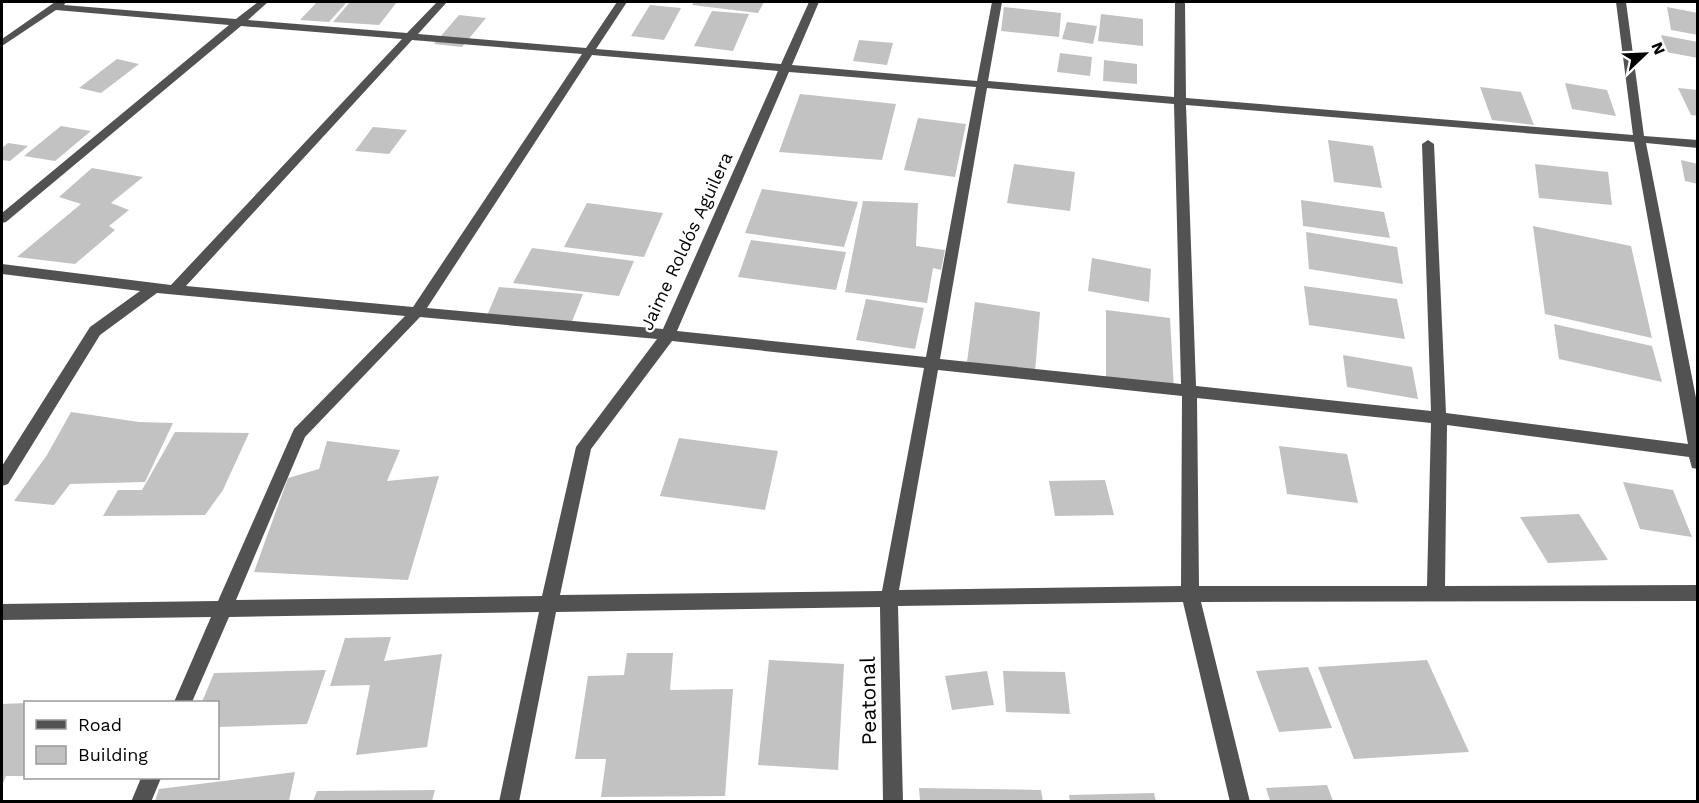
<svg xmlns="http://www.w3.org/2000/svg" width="1699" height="803" viewBox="0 0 1699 803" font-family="'Work Sans',sans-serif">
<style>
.building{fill:#c2c2c2}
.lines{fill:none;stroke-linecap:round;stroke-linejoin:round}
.minor{fill:#525252;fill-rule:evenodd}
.labels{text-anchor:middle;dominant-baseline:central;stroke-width:4.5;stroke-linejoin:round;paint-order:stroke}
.street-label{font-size:18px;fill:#000;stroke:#fff}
.near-street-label{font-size:21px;fill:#000;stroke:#fff}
</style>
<rect width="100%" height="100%" fill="#fff"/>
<g class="building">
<polygon points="317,2 347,2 329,22 300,20"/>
<polygon points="350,2 397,2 379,25 333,22"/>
<polygon points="694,2 764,2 758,13 692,5"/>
<polygon points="650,5 681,8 664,40 631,36"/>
<polygon points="1004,7 1061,13 1059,37 1001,31"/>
<polygon points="1667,7 1698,13 1698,35 1671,30"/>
<polygon points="712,11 749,14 733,51 694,46"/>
<polygon points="1101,14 1143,19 1143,46 1098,41"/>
<polygon points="459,15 486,18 462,47 434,44"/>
<polygon points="1067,22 1097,26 1093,44 1062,39"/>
<polygon points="1661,35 1698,42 1698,58 1666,52"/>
<polygon points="859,40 893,43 887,65 853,61"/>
<polygon points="1060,53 1092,57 1090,76 1057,72"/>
<polygon points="117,59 139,64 101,93 79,88"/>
<polygon points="1104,60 1137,64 1137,84 1103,81"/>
<polygon points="1565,83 1607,90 1616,116 1572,109"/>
<polygon points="1480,87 1521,92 1534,125 1492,120"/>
<polygon points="1678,88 1698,90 1698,116 1691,115"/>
<polygon points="800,94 896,104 882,160 779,152"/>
<polygon points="918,118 966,124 955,177 904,170"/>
<polygon points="61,126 91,131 55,161 24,156"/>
<polygon points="373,127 407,130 389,154 355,151"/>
<polygon points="1328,140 1373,146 1382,188 1334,182"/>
<polygon points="8,143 28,146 10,161 2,160 2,148"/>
<polygon points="1681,160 1698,164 1698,184 1685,181"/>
<polygon points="1014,164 1075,172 1070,211 1007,203"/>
<polygon points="1535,164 1608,172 1612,205 1539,198"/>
<polygon points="92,168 143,177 111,203 129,210 109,226 115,230 75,264 17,257 81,204 59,197"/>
<polygon points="762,189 858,202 844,247 745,233"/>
<polygon points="1301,200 1384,212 1390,238 1303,226"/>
<polygon points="863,201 918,203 916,246 945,250 941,270 933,268 927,303 845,292"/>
<polygon points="587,203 663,213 644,257 564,247"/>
<polygon points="1533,226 1631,246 1652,338 1545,314"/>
<polygon points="1306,232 1397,247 1403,284 1309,269"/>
<polygon points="751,240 846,252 836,290 738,277"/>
<polygon points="532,248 634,261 619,296 513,283"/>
<polygon points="1092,258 1151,269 1149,302 1088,291"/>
<polygon points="1304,286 1397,299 1405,339 1309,325"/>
<polygon points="499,287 583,294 571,324 486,318"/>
<polygon points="866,299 924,308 915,349 856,340"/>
<polygon points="975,302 1040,312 1035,372 967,362"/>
<polygon points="1106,310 1170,318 1174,390 1106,381"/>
<polygon points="1554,324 1652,346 1662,382 1559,359"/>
<polygon points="1343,355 1412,367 1418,399 1347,387"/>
<polygon points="71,412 139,422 173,423 145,482 70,484 54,505 14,501 47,455"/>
<polygon points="175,432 249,433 223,490 205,515 103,516 118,490 142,490"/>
<polygon points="679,438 778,451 765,510 660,496"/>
<polygon points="327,441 400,450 387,481 439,476 408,580 254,572 288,478 319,469"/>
<polygon points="1279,446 1347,454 1358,503 1287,494"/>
<polygon points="1105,480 1114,515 1055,516 1049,481"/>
<polygon points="1623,482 1673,490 1692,537 1640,529"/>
<polygon points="1579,514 1608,560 1548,563 1520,517"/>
<polygon points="391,637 384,661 442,654 427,747 356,755 370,685 330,686 345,638"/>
<polygon points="627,653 673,653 670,690 733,689 725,796 601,797 606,759 575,759 588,676 624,675"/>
<polygon points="769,660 844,664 838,770 758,765"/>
<polygon points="1427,660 1469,752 1354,759 1318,667"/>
<polygon points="1308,667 1332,728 1279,732 1256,671"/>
<polygon points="326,670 307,724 218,727 218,702 202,702 214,673"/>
<polygon points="987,671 994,705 952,710 945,676"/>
<polygon points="1003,671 1065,672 1070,714 1006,712"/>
<polygon points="26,703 26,776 6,776 2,786 2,704"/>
<polygon points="295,772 289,801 155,801 159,789"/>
<polygon points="1327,785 1333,801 1270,801 1266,788"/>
<polygon points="919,788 1041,790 1043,801 920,801"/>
<polygon points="435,790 432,801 313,801 317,791"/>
<polygon points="1154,793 1156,801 1070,801 1069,795"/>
</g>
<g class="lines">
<g class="minor">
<path d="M55,2h11l-2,3 172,14 22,-17h10l-20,18 159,13 30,-31h10l-29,32 168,14 31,-46h10l-31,47 185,15 28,-62h10l-27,63 185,16 15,-79h10l-14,79 186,16 1,-95h10l1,96 447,37 -17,-133h10l18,134 54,4v8l-52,-5 52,265v61l-6,-1 -3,-11 -242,-32 -2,161 253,-1v16l-497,1 49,200h-20l-47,-200 -285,4 5,196h-20l-3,-195 -324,5 -37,190h-20l40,-190 -310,5 -37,85h-18l37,-85 -209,3v-16l216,-3 76,-172 111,-113 -248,-23 -57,42 -92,149 -6,2v-20l88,-139 50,-36 -138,-17v-10l169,21 231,-246 -161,-13 -235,196 -4,1v-10l227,-188 -173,-15 -54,36v-7zM412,40l170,14 -169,253 -227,-21zM592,55l186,16 -115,258 -236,-21zM789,72l187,15 -50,270 -249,-26zM987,88l187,16 7,280 -241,-25zM1186,105l448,37 54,302 -242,-31 -12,-269 -6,-4 -6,4 9,267 -235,-25zM420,317l237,22 -81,108 -34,149 -306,4 69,-163zM672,341l252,27 -42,223 -322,4 31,-146zM938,370l244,26 -1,190 -282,4zM1197,398l234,25 -4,163h-228z"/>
<polygon points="141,778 161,778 151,802 131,802"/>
</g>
</g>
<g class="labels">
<g class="street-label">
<text transform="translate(686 241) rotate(-65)">Jaime Roldós Aguilera</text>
</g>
<g class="near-street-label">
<text transform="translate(868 701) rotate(-91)">Peatonal</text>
</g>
</g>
<rect width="1699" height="803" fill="none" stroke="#000000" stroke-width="6"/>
<rect x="24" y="701" width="195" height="78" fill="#ffffff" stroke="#999999" stroke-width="1.5"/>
<rect x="36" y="720" width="30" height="9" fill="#525252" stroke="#999999" stroke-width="1.5"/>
<text x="78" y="731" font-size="18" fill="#000000">Road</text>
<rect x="36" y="746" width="30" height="18" fill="#c2c2c2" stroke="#999999" stroke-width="1.5"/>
<text x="78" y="761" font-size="18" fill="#000000">Building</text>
<g transform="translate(1645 54) rotate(67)" stroke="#ffffff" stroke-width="4.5" paint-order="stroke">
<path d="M0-4.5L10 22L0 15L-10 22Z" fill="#000000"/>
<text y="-9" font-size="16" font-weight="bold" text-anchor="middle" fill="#000000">N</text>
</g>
</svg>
